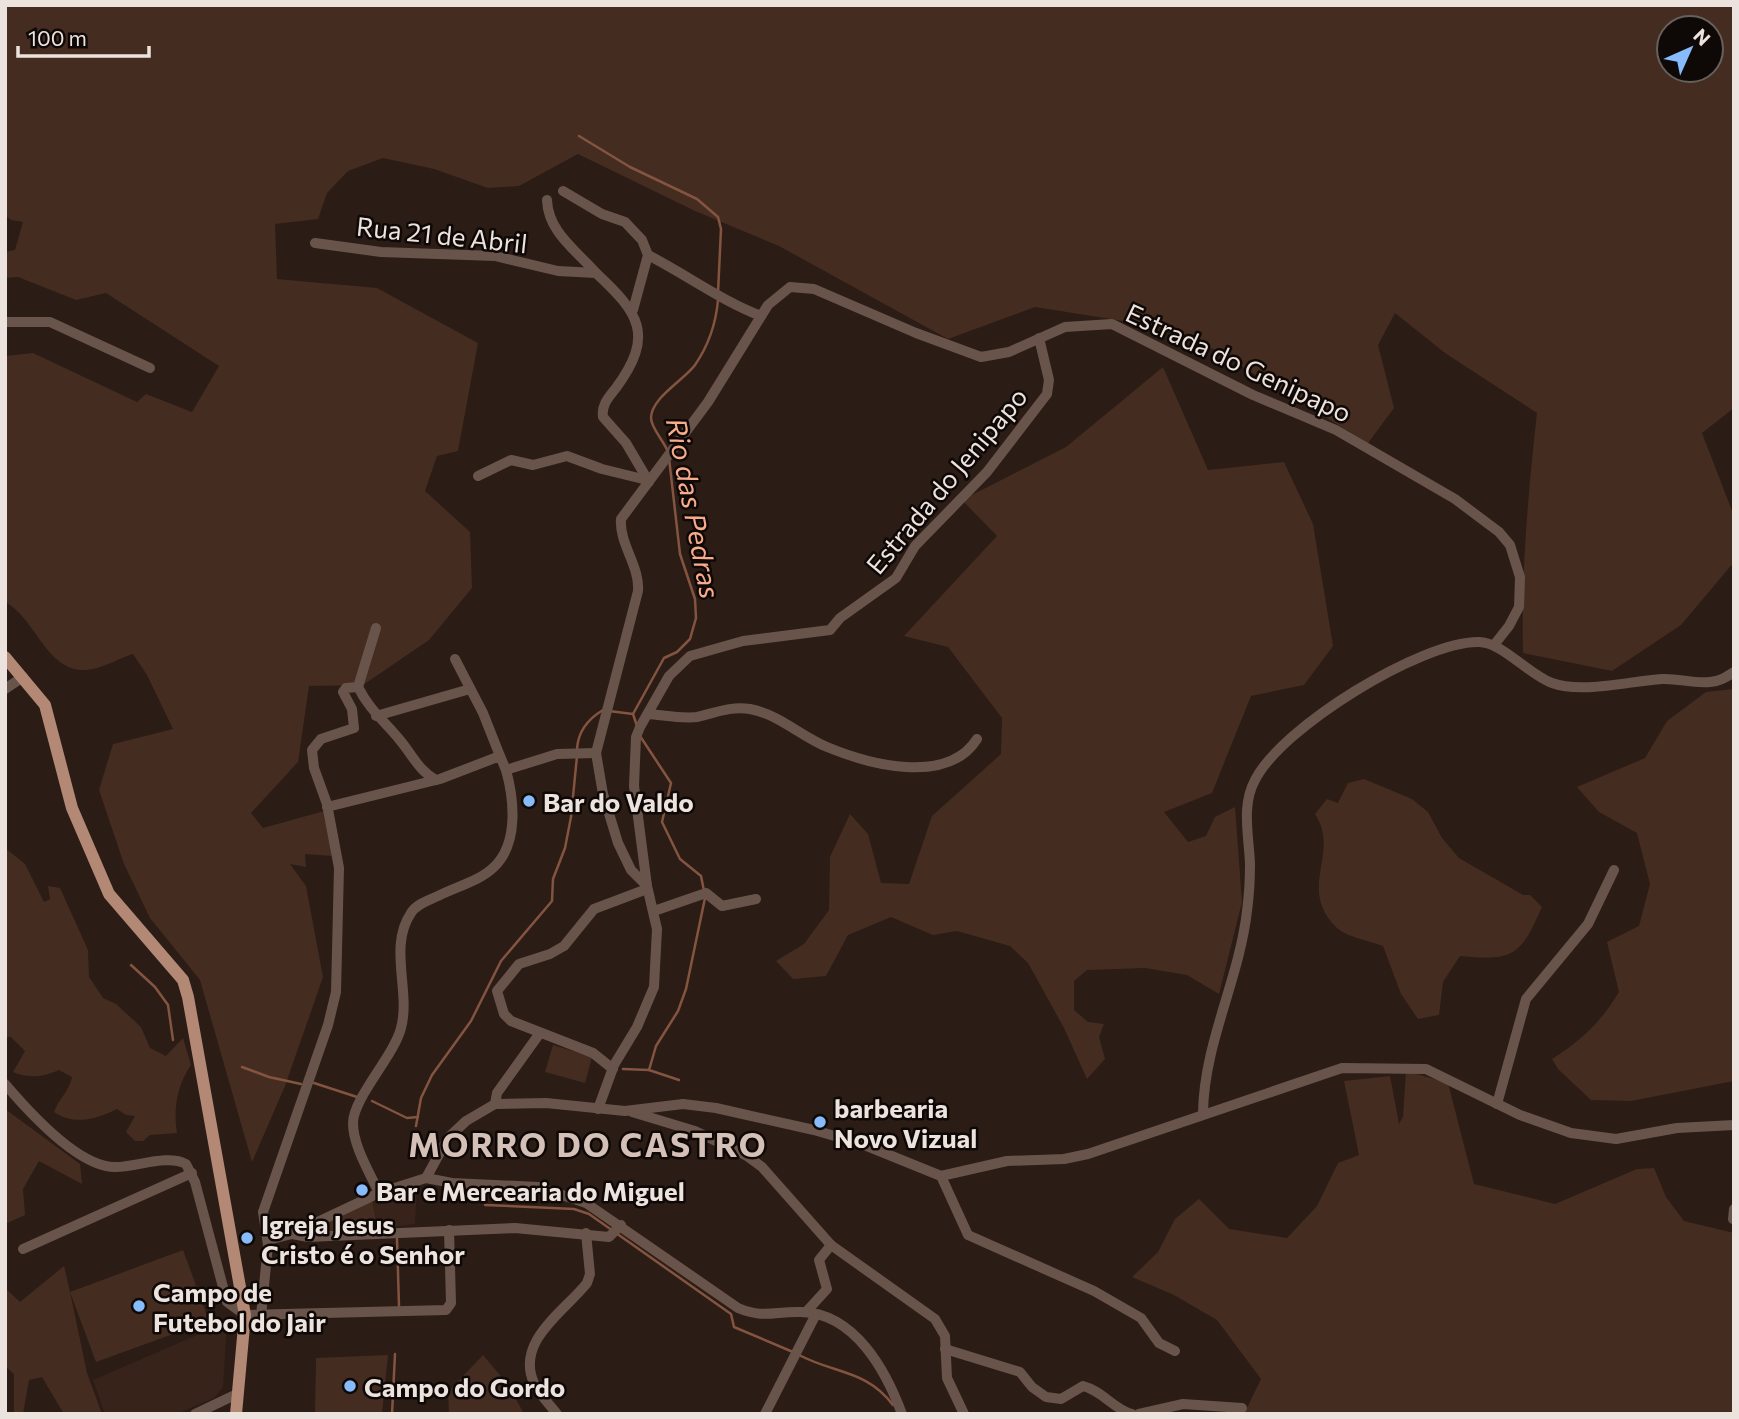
<svg xmlns="http://www.w3.org/2000/svg" width="1739" height="1419" viewBox="0 0 1739 1419" font-family="Commissioner,sans-serif">
<style>
.built{fill:#38231a}
.green{fill:#452c21;fill-rule:evenodd}
.lines{fill:none;stroke-linecap:round;stroke-linejoin:round}
.stream{stroke:#835440;stroke-width:2.5}
.minor{stroke:#69544b;stroke-width:10}
.major{stroke:#b38875;stroke-width:12}
.poi-dot{fill:#87bbfb;stroke:#0e0806;stroke-width:2.5}
.labels{text-anchor:middle;dominant-baseline:central;stroke-width:5;stroke-linejoin:round;paint-order:stroke}
.street-label{font-size:26px;fill:#ede3de;stroke:#0e0806}
.poi-label{font-size:26px;font-weight:bold;fill:#ede3de;stroke:#0e0806;text-anchor:start}
.water-label{font-size:28px;font-style:italic;fill:#f8ac8b;stroke:#0e0806}
.district-label{font-size:33px;font-weight:bold;letter-spacing:2px;fill:#d4c0b7;stroke:#0e0806}
</style>
<rect width="100%" height="100%" fill="#2b1c15"/>
<g class="built">
<polygon points="417,1187 415,1224 377,1229 373,1202"/>
<polygon points="227,1322 223,1387 214,1398 176,1414 105,1414 93,1380"/>
</g>
<g class="green">
<path d="M5,5h1729v403l-32,25 32,83v46l-53,63 -69,46 -89,-18c-2,-81 5,-159 14,-240l-92,-60 -50,-40 -17,32 16,63 -26,35 -155,-94 -58,-23 -120,-19 -87,32 -169,-93 -84,-35 -117,-57 -59,32 -31,2 -54,-19 -51,-11 -35,13 -21,22 -9,26 -43,5 2,55 100,9 101,55 -20,108 -21,5 -12,35 45,41 2,56 -43,52 -66,45 -54,1 -11,76 -47,51 12,15 65,-18 5,46 -28,-2 1,13 -16,-3 16,22 17,91 -38,109 -33,76 -52,-182 -50,-62 -26,-54 -25,-74 14,-46 60,-15 -26,-54 -14,-21c-13,4 -32,15 -47,16 -40,2 -50,-52 -81,-68v-246l28,-3 104,49 9,-8 46,18 27,-46 -113,-73 -30,7 -58,-23 -13,1v-26l10,-2 8,-28 -12,-2 -6,-5zM1669,28h42v42h-42z"/>
<polygon points="1163,367 1208,470 1284,462 1313,524 1333,646 1304,685 1251,696 1212,793 1164,812 1188,842 1206,836 1215,817 1235,807 1242,902 1219,994 1187,975 1145,968 1087,970 1074,981 1074,1010 1088,1022 1104,1024 1099,1037 1105,1059 1087,1079 1064,1028 1028,963 1010,946 957,931 933,935 891,917 848,935 826,976 793,979 776,961 804,944 829,910 830,857 850,814 868,834 881,883 909,884 932,816 1001,754 1002,718 948,647 904,636 997,536 962,500 1066,447"/>
<path d="M1734,689v392l-103,20 -40,-1 -33,-31 -6,-10c30,-19 48,-36 67,-67l-12,-50 32,-16 11,-42 -13,-51 -38,-21 -22,-25 68,-29 22,-37 39,-29z"/>
<path d="M1364,779l48,20 16,13 14,26 17,20 64,37h7l12,12c-22,50 -29,54 -82,49l-17,26 -4,33 -21,4 -17,-25 -18,-48c-13,-5 -36,-9 -46,-18 -41,-40 4,-74 -22,-114l12,-15 11,4 10,-20z"/>
<path d="M5,848l20,16 19,38 6,-3 -2,-13 12,2 28,62 1,27 14,21 13,6 25,23 9,21 16,8 17,-18 8,27c-14,20 -18,45 -14,68l-27,2 -7,6h-8l-9,-9 9,-16 -9,-1 -9,-6c-20,10 -43,17 -63,3 5,-14 15,-20 18,-35l-13,-7c-17,7 -29,9 -46,2l12,-21 -14,-14h-6z"/>
<polygon points="553,1045 592,1057 585,1083 545,1072"/>
<polygon points="1406,1071 1448,1083 1474,1184 1555,1204 1637,1169 1654,1168 1666,1197 1684,1221 1734,1233 1734,1414 1244,1414 1261,1379 1217,1320 1174,1295 1132,1277 1158,1252 1175,1219 1199,1199 1229,1229 1287,1238 1317,1206 1338,1163 1359,1155 1344,1081 1390,1076 1399,1124 1403,1117"/>
<polygon points="5,1109 80,1164 82,1184 39,1161 23,1189 25,1215 5,1224"/>
<polygon points="372,1199 378,1233 308,1237 304,1227"/>
<polygon points="183,1250 209,1321 96,1362 70,1292 87,1373 102,1414 64,1414 42,1377 29,1380 23,1414 14,1414 14,1374 5,1366 5,1288 20,1302 64,1266 70,1292"/>
<polygon points="388,1355 382,1414 315,1414 316,1358"/>
<polygon points="483,1355 509,1386 524,1414 449,1414 448,1392"/>
</g>
<g class="lines">
<g class="stream">
<polyline points="579,136 630,167 697,199 718,217 721,229 718,293"/>
<path d="M668,452c-4,-11 -17,-24 -17,-34 0,-20 33,-38 44,-53 13,-19 21,-42 23,-65"/>
<polyline points="609,711 633,714"/>
<polyline points="637,726 633,714 664,658 677,652 690,639 696,618 695,599 680,554 669,458"/>
<polyline points="640,736 671,783 662,822 680,859 701,876 704,891"/>
<path d="M577,749c1,-17 11,-30 26,-39"/>
<polyline points="131,965 155,987 168,1005 173,1040"/>
<polyline points="242,1067 269,1077 301,1084"/>
<polyline points="623,1069 649,1070 679,1080"/>
<polyline points="649,1070 656,1046 678,1011 686,989 705,898"/>
<polyline points="314,1083 357,1097"/>
<polyline points="372,1101 407,1118 418,1117"/>
<polyline points="416,1126 421,1098 432,1075 471,1021 501,961 552,901 553,879 565,848 571,817 577,756"/>
<polyline points="485,1205 574,1209 589,1214 731,1314 734,1327 793,1352"/>
<polyline points="397,1239 399,1306"/>
<path d="M799,1355c36,19 68,15 94,50"/>
<polyline points="392,1414 395,1354"/>
</g>
<g class="minor">
<polyline points="563,191 602,214 625,222 642,240 648,255 633,310"/>
<path d="M547,200c1,32 29,50 49,73"/>
<path d="M315,243l66,9 114,4 63,15 38,2c43,40 59,62 20,115 -7,9 -15,17 -13,29l23,26 23,39"/>
<path d="M648,255c39,20 72,45 113,61"/>
<polyline points="5,322 50,322 150,368"/>
<polyline points="478,476 511,460 533,465 567,456 602,469 647,480"/>
<path d="M376,628l-18,59c11,22 26,34 41,52 13,15 19,31 37,41"/>
<polyline points="455,659 483,713 500,756"/>
<polyline points="5,689 23,677"/>
<path d="M648,714c15,1 33,5 49,3 18,-4 33,-11 53,-8 30,6 49,26 77,38 41,17 120,39 150,-8"/>
<polyline points="376,716 470,689"/>
<polyline points="327,807 440,779 500,756 506,770 557,754 596,753"/>
<path d="M647,886l-16,-16 -13,-27 -15,-49 -7,-41 42,-162c2,-25 -19,-47 -17,-72l87,-117 60,-97 22,-18 24,2 102,44 65,24 28,-5 56,-25 47,-3 141,71 83,35 119,69 44,33 11,13 10,32 -1,30 -10,19 -15,19"/>
<polyline points="654,911 706,893 722,906 756,899"/>
<polyline points="613,1069 593,1053 511,1021 504,1014 497,991 519,964 550,954 564,946 594,909 647,889"/>
<path d="M5,1084c23,27 74,84 111,83 20,0 52,-13 70,-3l9,18 32,120 18,13 201,-5 5,-7 -2,-73"/>
<polyline points="495,1104 497,1093 540,1033"/>
<polyline points="1497,1104 1526,999 1588,924 1614,870"/>
<polyline points="598,1109 614,1065 637,1027 654,987 657,929 647,886 634,786 636,737 640,727 669,676 690,656 743,641 830,630 840,618 896,578 915,546 987,472 1047,394 1049,380 1039,338"/>
<polyline points="632,1112 695,1131 747,1156 762,1167 831,1245 935,1319 945,1336 947,1378 964,1414"/>
<path d="M1203,1113c1,-70 36,-133 44,-202 2,-15 3,-31 3,-47 -1,-28 -9,-58 5,-84 26,-52 166,-139 224,-138 23,0 50,33 73,41 30,11 78,-2 110,-4 16,-1 32,5 48,3 10,-1 15,-4 24,-10"/>
<polyline points="941,1176 968,1235 1094,1291 1141,1318 1159,1343 1175,1351"/>
<polyline points="426,1178 448,1138 466,1121 495,1104 546,1103 625,1111 683,1104 716,1108 814,1130 862,1144 941,1176 1007,1161 1064,1159 1088,1154 1342,1068 1426,1069 1520,1115 1571,1133 1616,1139 1677,1128 1734,1125"/>
<path d="M379,1193c-9,-20 -26,-47 -26,-70 0,-25 41,-67 48,-95 10,-37 -13,-81 10,-115 5,-9 18,-13 27,-17 17,-9 42,-15 56,-29 25,-24 20,-68 12,-97"/>
<polyline points="1733,1219 1734,1209"/>
<polyline points="292,1234 308,1237 515,1228 609,1237 621,1225"/>
<path d="M268,1240l24,-6 87,-41 47,-15 26,5 86,4 48,16 152,105c26,11 37,3 63,4 54,1 85,59 101,102"/>
<polyline points="23,1249 192,1173"/>
<polyline points="806,1312 827,1289 819,1260 831,1245"/>
<polyline points="261,1316 268,1245 263,1212 328,1025 336,992 339,868 327,804 314,768 312,750 321,739 354,728 352,709 343,692 346,688 358,687"/>
<path d="M945,1349l75,23 12,15 14,10 15,2 22,-13c20,5 30,23 49,28"/>
<polyline points="195,1414 237,1394"/>
<path d="M557,1414c-8,-10 -18,-20 -23,-31 -19,-42 31,-72 53,-100l3,-9 -4,-41"/>
<polyline points="765,1414 816,1314"/>
<polyline points="1139,1414 1183,1404 1242,1408"/>
</g>
<polyline class="major" points="5,657 45,705 72,808 109,894 183,980 188,997 245,1315 236,1414"/>
</g>
<g class="poi-dot">
<circle cx="529" cy="801" r="7"/>
<circle cx="820" cy="1122" r="7"/>
<circle cx="362" cy="1190" r="7"/>
<circle cx="247" cy="1238" r="7"/>
<circle cx="139" cy="1306" r="7"/>
<circle cx="350" cy="1386" r="7"/>
</g>
<g class="labels">
<g class="street-label">
<text transform="translate(442 234) rotate(6)">Rua 21 de Abril</text>
<text transform="translate(1239 362) rotate(25)">Estrada do Genipapo</text>
<text transform="translate(946 480) rotate(-50)">Estrada do Jenipapo</text>
</g>
<g class="poi-label">
<text x="543" y="801">Bar do Valdo</text>
<text x="834" y="1107">barbearia<tspan x="834" dy="30">Novo Vizual</tspan></text>
<text x="376" y="1190">Bar e Mercearia do Miguel</text>
<text x="261" y="1223">Igreja Jesus<tspan x="261" dy="30">Cristo é o Senhor</tspan></text>
<text x="153" y="1291">Campo de<tspan x="153" dy="30">Futebol do Jair</tspan></text>
<text x="364" y="1386">Campo do Gordo</text>
</g>
<g class="water-label">
<text transform="translate(694 508) rotate(79)">Rio das Pedras</text>
</g>
<g class="district-label">
<text x="588" y="1143">MORRO DO CASTRO</text>
</g>
</g>
<rect width="1739" height="1419" fill="none" stroke="#ede3de" stroke-width="14"/>
<g transform="translate(1690 49) rotate(45)"><circle r="33" fill="#0e0806" stroke="#67605c" stroke-width="2"/>
<path d="M0-5L12 26L0 18L-12 26Z" fill="#87bbfb"/>
<text y="-10" font-size="19" font-weight="bold" text-anchor="middle" fill="#ede3de">N</text>
</g>
<path d="M18 46v10h131v-10" fill="none" stroke="#ede3de" stroke-width="3.5"/>
<text x="28" y="46" font-size="21" fill="#ede3de" stroke="#0e0806" stroke-width="5" paint-order="stroke">100 m</text>
</svg>
